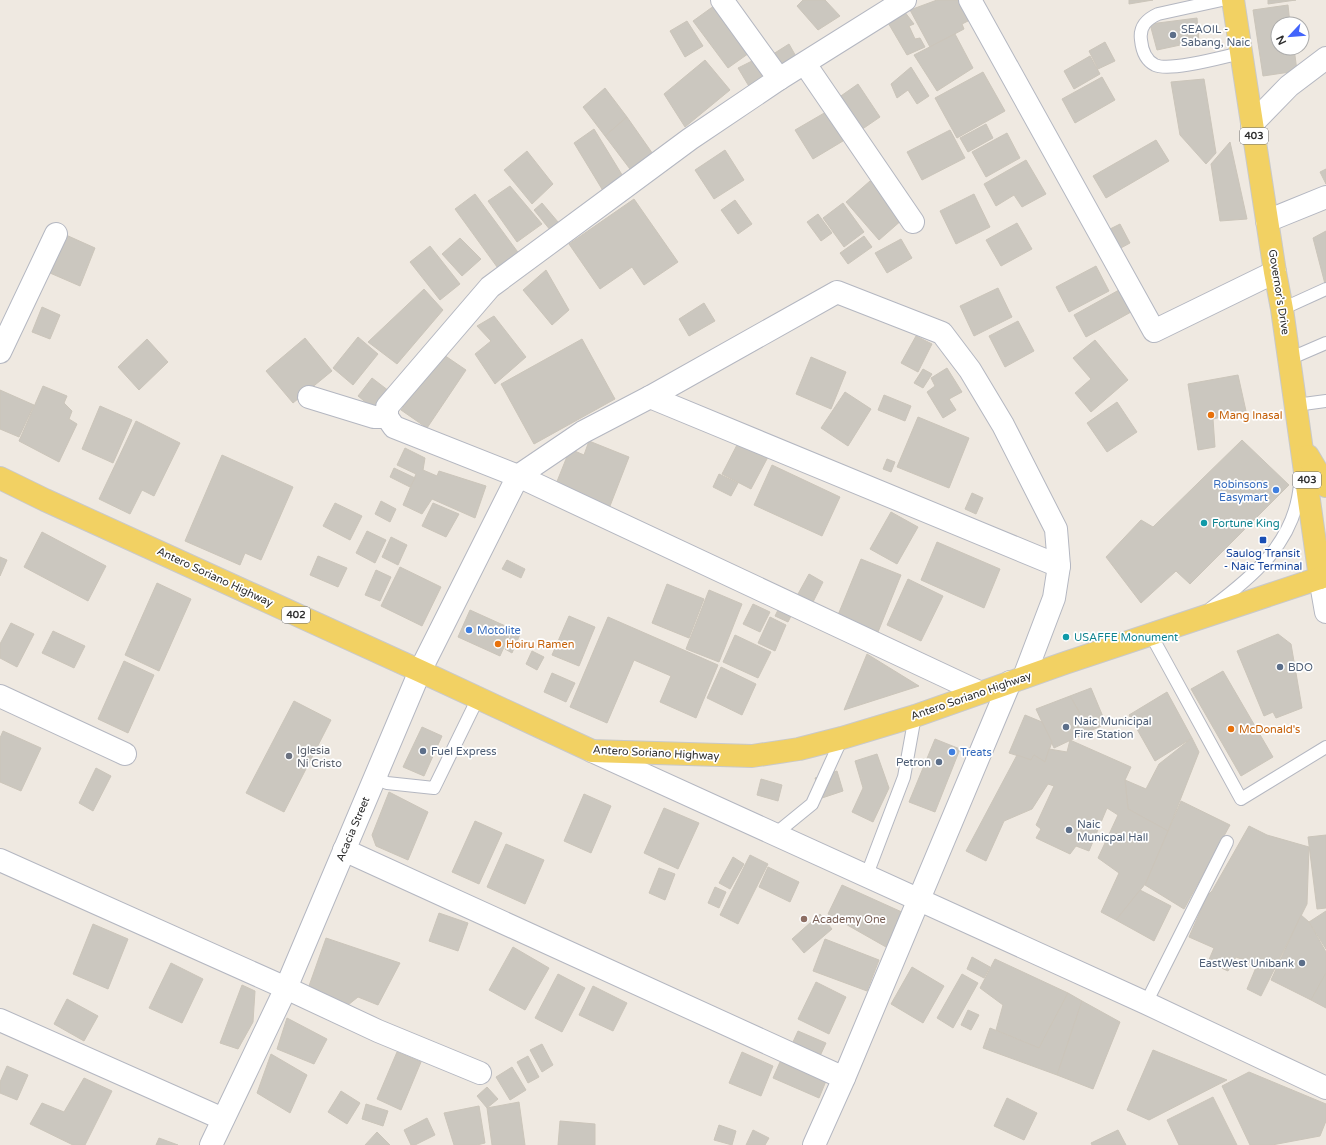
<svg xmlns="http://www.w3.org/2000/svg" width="1326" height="1145" viewBox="0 0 1326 1145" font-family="'Varela Round',sans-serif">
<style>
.building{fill:#cbc7bf;stroke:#cbc5ba}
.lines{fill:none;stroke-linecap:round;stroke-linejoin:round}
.service-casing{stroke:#b4b7c1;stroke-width:14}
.minor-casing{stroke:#b4b7c1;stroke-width:24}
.secondary-casing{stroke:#b4b7c1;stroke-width:24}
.primary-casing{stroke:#c9c9c9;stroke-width:24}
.service{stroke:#fff;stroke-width:12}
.minor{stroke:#fff;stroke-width:22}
.secondary{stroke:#fff;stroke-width:22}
.primary{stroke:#f2d163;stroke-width:22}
.service-dot{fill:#5c6f8a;stroke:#fff;stroke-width:1.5}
.food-dot{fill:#e8710a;stroke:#fff;stroke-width:1.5}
.shop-dot{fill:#3f7fe0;stroke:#fff;stroke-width:1.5}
.culture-dot{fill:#0f9aa8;stroke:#fff;stroke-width:1.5}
.transit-dot{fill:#1a4fb4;stroke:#fff;stroke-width:1.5}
.worship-dot{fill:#6b7280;stroke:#fff;stroke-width:1.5}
.education-dot{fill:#8d6e63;stroke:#fff;stroke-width:1.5}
.labels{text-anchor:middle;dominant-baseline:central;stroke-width:3.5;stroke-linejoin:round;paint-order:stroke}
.shield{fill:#fff;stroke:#6d6d6d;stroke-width:1}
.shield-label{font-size:10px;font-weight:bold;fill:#2e2e2e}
.service-label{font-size:11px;fill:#4e5e75;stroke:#fff;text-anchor:start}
.street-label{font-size:11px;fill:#2e2e2e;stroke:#fff}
.food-label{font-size:11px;fill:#c56008;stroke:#fff;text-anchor:start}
.shop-label{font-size:11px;fill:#366cbe;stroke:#fff;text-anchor:start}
.culture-label{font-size:11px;fill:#0d838f;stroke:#fff;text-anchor:start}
.transit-label{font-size:11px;fill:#164399;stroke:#fff}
.worship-label{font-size:11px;fill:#5b616d;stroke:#fff;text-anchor:start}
.education-label{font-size:11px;fill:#785e54;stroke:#fff;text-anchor:start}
</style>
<rect width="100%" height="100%" fill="#efe9e1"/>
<g class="building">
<polygon points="803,0 825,0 840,16 818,30 797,6"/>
<polygon points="937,0 958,0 970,20 962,24 964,29 930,47 910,10"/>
<polygon points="1129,0 1153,0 1129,4"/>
<polygon points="1268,0 1296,0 1268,4"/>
<polygon points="718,3 752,51 728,68 693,21"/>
<polygon points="1288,5 1290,24 1278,24 1278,48 1294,48 1297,71 1263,76 1253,10"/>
<polygon points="904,11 914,24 909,26 915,39 920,38 925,47 907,55 887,21"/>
<polygon points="1197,18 1199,41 1157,50 1150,24"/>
<polygon points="687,21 703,46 685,57 670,31"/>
<polygon points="955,34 973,68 937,91 914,55"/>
<polygon points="1105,42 1115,61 1098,69 1089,51"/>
<polygon points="789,44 798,60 779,70 770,56"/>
<polygon points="1090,56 1100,74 1074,89 1064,71"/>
<polygon points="705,60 730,90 685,127 664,94"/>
<polygon points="754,60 766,79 750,88 738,68"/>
<polygon points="911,67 929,96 917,104 908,90 897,98 891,84"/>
<polygon points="983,72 1005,111 957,138 935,98"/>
<polygon points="1102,77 1115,100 1075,123 1062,99"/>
<polygon points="1204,79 1216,153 1206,164 1180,135 1171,82"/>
<polygon points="858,84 880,117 861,130 838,98"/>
<polygon points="605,88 627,117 605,136 583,107"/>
<polygon points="826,112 843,141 813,159 795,130"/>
<polygon points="627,117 655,157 633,173 605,136"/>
<polygon points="986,124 993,138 968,152 960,138"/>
<polygon points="594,129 624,178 605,194 574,143"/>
<polygon points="950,130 965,158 922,180 907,152"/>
<polygon points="1007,133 1020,158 986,177 972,152"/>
<polygon points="1156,140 1169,161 1106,198 1093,176"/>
<polygon points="1230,142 1247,219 1220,221 1211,164"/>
<polygon points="725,150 744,180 714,199 695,170"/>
<polygon points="527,151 553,184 532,204 504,170"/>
<polygon points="1026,160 1046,194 1022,207 1014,195 996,206 984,184"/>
<polygon points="1326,169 1326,184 1320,172"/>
<polygon points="870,181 903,219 879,240 846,202"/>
<polygon points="510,186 542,224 517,242 488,201"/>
<polygon points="475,194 520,255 500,271 455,209"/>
<polygon points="974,194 990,227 956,244 940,211"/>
<polygon points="634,199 678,262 644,285 632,267 600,289 569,244"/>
<polygon points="735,200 752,224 738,234 721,210"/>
<polygon points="542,203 558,222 551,231 534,210"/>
<polygon points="843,203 864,232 844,247 823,218"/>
<polygon points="818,214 832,233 821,241 807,222"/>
<polygon points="1017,223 1032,249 1001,266 986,240"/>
<polygon points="1120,224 1130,243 1119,249 1108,230"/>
<polygon points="1326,231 1326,284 1325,284 1313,238"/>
<polygon points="66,235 95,248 80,286 50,273"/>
<polygon points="864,236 872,247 848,264 840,253"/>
<polygon points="460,238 481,259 462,276 442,254"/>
<polygon points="901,239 912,258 887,273 875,253"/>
<polygon points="430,246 460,284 440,300 410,262"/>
<polygon points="1096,266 1109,291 1069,312 1056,287"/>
<polygon points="546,270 569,310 552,325 523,290"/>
<polygon points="998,288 1012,317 974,336 960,306"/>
<polygon points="424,289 443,310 397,364 368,342"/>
<polygon points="1119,290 1131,312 1086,337 1074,315"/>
<polygon points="704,303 715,321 689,336 679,319"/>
<polygon points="42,307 60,315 50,339 32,332"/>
<polygon points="494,316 526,357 495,384 475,354 491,341 477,326"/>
<polygon points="1018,321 1034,351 1005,367 989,336"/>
<polygon points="916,336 932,344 918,372 901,363"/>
<polygon points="358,337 378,354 353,385 333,368"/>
<polygon points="305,338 332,371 293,403 266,371"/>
<polygon points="147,339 168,362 139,390 118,367"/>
<polygon points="582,339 615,399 534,444 501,384"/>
<polygon points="1095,340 1128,380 1091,412 1075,393 1091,379 1073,358"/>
<polygon points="441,353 466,370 427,428 401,410"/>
<polygon points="811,357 846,372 831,409 796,394"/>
<polygon points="947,368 962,392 949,399 956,410 943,418 927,392 935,386 931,378"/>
<polygon points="923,369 932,374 923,388 914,383"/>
<polygon points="1238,375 1246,411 1213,419 1215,447 1198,450 1188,384"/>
<polygon points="372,378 389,391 374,409 358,396"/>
<polygon points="43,386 67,396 64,403 72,411 69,419 77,424 59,462 19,441"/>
<polygon points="0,390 34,405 19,437 0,429"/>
<polygon points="845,392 871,409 848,446 821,428"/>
<polygon points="884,395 911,406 905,421 878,410"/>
<polygon points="1117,402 1137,432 1107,452 1087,423"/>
<polygon points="100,406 132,420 113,463 82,449"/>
<polygon points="918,417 969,438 949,488 897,467"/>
<polygon points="136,421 180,443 154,496 142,490 130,514 99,499"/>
<polygon points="1242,440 1289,485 1190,584 1176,571 1141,603 1106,557 1141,520 1153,527"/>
<polygon points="589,441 629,457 610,506 556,484 570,449 584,455"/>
<polygon points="739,441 768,457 751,489 722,474"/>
<polygon points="405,448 425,458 423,470 437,476 439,471 486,486 475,518 432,499 422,514 403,505 416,474 397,465"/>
<polygon points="222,455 293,487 261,560 245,553 240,565 185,541"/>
<polygon points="887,459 895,462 891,472 883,469"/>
<polygon points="772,465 840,497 822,536 754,505"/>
<polygon points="394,468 415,478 410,487 390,477"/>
<polygon points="719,474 738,483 731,496 713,487"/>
<polygon points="972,493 983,498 976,514 965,509"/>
<polygon points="381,501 396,509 390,522 375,514"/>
<polygon points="335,503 362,516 350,540 323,526"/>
<polygon points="433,503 459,514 446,537 422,526"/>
<polygon points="891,512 918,527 897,564 870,549"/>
<polygon points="367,531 386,540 375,563 356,553"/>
<polygon points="42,532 106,566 88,601 24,567"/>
<polygon points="391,537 407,545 398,565 382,557"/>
<polygon points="937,542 1000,569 984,608 921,580"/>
<polygon points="318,556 347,568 338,587 310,575"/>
<polygon points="0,557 7,560 0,576"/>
<polygon points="861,559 901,575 878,632 838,615"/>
<polygon points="507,560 525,569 521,578 502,569"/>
<polygon points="400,567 441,587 422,626 381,606"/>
<polygon points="376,570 391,577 380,601 365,595"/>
<polygon points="809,574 823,582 813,602 798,594"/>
<polygon points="908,579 943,596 921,641 887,625"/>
<polygon points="157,583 191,599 159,671 125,655"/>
<polygon points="667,584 704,599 689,638 652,623"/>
<polygon points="709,590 742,604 719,662 686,649"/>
<polygon points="753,604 770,612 760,632 743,624"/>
<polygon points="781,604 794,610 788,622 775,616"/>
<polygon points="470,610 512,629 500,656 458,637"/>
<polygon points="569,616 595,627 579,666 552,655"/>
<polygon points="608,617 718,665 696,718 660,702 671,676 634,660 607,723 570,707"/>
<polygon points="770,617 786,625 775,651 758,643"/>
<polygon points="11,623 34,634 17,667 0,658 0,644"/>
<polygon points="514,629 521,632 512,653 505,649"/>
<polygon points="53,631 85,646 74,668 42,653"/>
<polygon points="1278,634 1291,644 1302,708 1276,718 1273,712 1264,716 1237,651"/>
<polygon points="735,635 771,652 758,678 723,662"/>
<polygon points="532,651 544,657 537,670 526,664"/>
<polygon points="867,654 919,686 844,710"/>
<polygon points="124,661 154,675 128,733 98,719"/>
<polygon points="721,667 756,684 742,715 707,698"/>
<polygon points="1223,671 1273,757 1241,776 1191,689"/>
<polygon points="552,673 575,683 566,702 544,692"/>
<polygon points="1091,688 1106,724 1090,731 1070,696"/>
<polygon points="1167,692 1192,738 1155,761 1129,715"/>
<polygon points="1070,696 1090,731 1054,748 1036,709"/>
<polygon points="294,701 331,720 284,812 246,793"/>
<polygon points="1025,715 1042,722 1052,742 1045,762 1034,755 1031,760 1009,753"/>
<polygon points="422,727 442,736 424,776 403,767"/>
<polygon points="3,731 41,748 21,791 0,782 0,738"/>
<polygon points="1192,738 1199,752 1168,831 1128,809 1125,780 1146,789 1159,764"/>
<polygon points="935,739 960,749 935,812 909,802"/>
<polygon points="1070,740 1131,767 1125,780 1128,809 1168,831 1146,883 1116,920 1101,912 1119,873 1098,858 1118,815 1107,808 1089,851 1076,846 1070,854 1036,838 1041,829 1036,825 1054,786 1048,784 1032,809 1004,821 986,861 966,851 1017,755 1031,760 1034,755 1045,762 1049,749 1067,752"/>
<polygon points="877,754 889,788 873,822 852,812 863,788 855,761"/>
<polygon points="96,768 111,776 93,811 79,803"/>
<polygon points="837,771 843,791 822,798 815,778"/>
<polygon points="761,779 782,785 778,801 757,795"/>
<polygon points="389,792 428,812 408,860 376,846 372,835"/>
<polygon points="584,794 611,806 591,853 564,841"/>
<polygon points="1181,801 1230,825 1184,909 1145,885"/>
<polygon points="664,808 699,823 678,869 644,853"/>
<polygon points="475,821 502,833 479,884 452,872"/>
<polygon points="1249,826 1267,835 1309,847 1307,904 1261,996 1247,989 1257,965 1236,957 1228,971 1208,962 1214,948 1189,937 1207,896 1212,891"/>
<polygon points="1326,835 1326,908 1317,909 1308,837"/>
<polygon points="506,844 544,860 525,904 487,887"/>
<polygon points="750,855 768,864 738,924 720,915"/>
<polygon points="733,857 744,864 730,889 719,883"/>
<polygon points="768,867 799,882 790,902 759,887"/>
<polygon points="659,868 675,874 665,900 649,893"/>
<polygon points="842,885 904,913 886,947 828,914"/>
<polygon points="715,887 726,892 719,908 708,903"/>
<polygon points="1140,890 1171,906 1154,941 1116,920"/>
<polygon points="1326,911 1326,949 1309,922"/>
<polygon points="439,913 468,923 458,951 429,941"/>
<polygon points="820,914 832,929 804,953 792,939"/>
<polygon points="1301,915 1309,922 1326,952 1326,973 1311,1000 1271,980"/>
<polygon points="93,924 128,939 108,989 73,974"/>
<polygon points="326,938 400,963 378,1005 358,997 348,1005 309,986"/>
<polygon points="825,939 879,960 867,991 813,971"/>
<polygon points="513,947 549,968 525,1010 489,990"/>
<polygon points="972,957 990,967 984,978 967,969"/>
<polygon points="995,959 1068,993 1039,1048 996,1030 1003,1005 980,988"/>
<polygon points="171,963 203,979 182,1023 149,1008"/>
<polygon points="912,967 944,986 923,1023 891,1004"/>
<polygon points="1326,973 1326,1008 1311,1000"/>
<polygon points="558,974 585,988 562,1032 535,1018"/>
<polygon points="962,974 978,983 953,1028 937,1018"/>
<polygon points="816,982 846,997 829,1034 798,1019"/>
<polygon points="242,985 255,991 253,1022 238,1049 220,1043"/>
<polygon points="593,986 627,1003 613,1031 579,1015"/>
<polygon points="1068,993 1082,1001 1057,1075 983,1048 990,1028 1039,1048"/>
<polygon points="67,999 98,1016 84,1041 54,1024"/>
<polygon points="1082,1001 1120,1022 1093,1089 1057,1075"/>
<polygon points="968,1010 979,1015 971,1030 961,1025"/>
<polygon points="287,1018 327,1039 314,1064 277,1049"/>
<polygon points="798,1031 826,1043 820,1056 793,1042"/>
<polygon points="542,1044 553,1065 542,1072 530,1050"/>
<polygon points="1153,1050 1227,1080 1149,1120 1127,1110"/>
<polygon points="397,1052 421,1062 401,1110 377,1099"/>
<polygon points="742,1052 773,1066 761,1096 729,1083"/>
<polygon points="271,1054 307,1075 290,1113 257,1093"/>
<polygon points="528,1056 539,1077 528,1083 517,1062"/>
<polygon points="780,1062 826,1081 819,1098 773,1078"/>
<polygon points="7,1066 28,1075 17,1100 0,1093 0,1082"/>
<polygon points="512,1067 526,1090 510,1100 496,1077"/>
<polygon points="1249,1072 1326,1104 1326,1121 1320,1136 1272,1145 1250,1145 1222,1086"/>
<polygon points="84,1078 112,1091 85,1145 73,1145 30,1124 42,1103 64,1112"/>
<polygon points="487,1087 498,1099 487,1108 477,1096"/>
<polygon points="341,1091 360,1103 347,1124 328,1112"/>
<polygon points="1213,1097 1237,1145 1179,1145 1167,1120"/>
<polygon points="1007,1098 1037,1113 1024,1140 994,1126"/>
<polygon points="519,1102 525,1145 492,1145 487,1108"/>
<polygon points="366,1104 388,1111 383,1126 362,1119"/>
<polygon points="479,1106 485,1143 477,1145 454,1145 444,1113"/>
<polygon points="427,1118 435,1135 415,1145 411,1145 404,1130"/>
<polygon points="560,1121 595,1124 595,1145 558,1145"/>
<polygon points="719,1125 736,1131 732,1145 714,1140"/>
<polygon points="753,1130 769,1138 765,1145 746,1145"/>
<polygon points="1118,1130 1126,1145 1092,1145 1091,1143"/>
<polygon points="377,1132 390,1145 365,1145"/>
<polygon points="159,1138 178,1145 156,1145"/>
</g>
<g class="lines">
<defs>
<g id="service">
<path d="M1222,0l-64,14c-11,5 -19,12 -17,26 1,10 4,20 14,25 15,7 68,-8 86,-12"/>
<polyline points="1282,309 1326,289"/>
<polyline points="1289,359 1326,343"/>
<polyline points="1296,405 1326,401"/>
<path d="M1211,608c43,-32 85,-67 89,-125"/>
<polyline points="1151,635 1241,799 1326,747"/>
<polyline points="374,777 387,783 434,788 478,698"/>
<polyline points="774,835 812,804 842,738"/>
<polyline points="866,877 904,777 915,716"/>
<polyline points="1146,1003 1227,842"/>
</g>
<g id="minor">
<polyline points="722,0 779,79"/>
<polyline points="905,0 779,79 690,139 490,287 387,407 387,417 394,427 518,476 979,692"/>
<polyline points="970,0 1154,331 1275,272"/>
<polyline points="805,64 913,222"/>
<polyline points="1252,124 1289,86 1326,58"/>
<polyline points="1267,221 1326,197"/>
<polyline points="0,352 56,234"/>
<polyline points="309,397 374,417 387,417"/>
<polyline points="650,397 1059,566"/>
<polyline points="0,696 125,754"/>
<polyline points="344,850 844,1078"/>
<polyline points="0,860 286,988 378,1031 480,1073"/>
<polyline points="0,1020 223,1119"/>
<polyline points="211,1145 286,988 420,671 518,476 583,432 650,397 837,292 942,333 970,370 1003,425 1056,529 1059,566 1054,598 1024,677"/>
<polyline points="814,1145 844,1078 1010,682"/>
</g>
<g id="secondary">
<polyline points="1320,578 1326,612"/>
<polyline points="592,751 1146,1003 1326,1088"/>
</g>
<g id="primary">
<polyline points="1233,0 1275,272 1282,309 1320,578"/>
<polyline points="1308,456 1326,486"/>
<polyline points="0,478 45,500 420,671 592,751 752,756 799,749 842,738 915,716 1065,663 1326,576"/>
</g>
</defs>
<use href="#service" class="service-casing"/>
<use href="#minor" class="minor-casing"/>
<use href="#secondary" class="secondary-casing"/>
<use href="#primary" class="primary-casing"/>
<use href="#service" class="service"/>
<use href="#minor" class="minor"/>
<use href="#secondary" class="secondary"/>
<use href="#primary" class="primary"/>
</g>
<g class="service-dot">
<circle cx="1173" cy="35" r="4"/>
<circle cx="1280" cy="667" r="4"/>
<circle cx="1066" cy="727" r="4"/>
<circle cx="423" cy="751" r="4"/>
<circle cx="939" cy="762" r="4"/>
<circle cx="1069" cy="830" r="4"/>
<circle cx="1302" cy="963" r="4"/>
</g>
<g class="food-dot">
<circle cx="1211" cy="415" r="4"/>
<circle cx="498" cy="644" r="4"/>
<circle cx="1231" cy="729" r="4"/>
</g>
<g class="shop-dot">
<circle cx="1276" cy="490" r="4"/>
<circle cx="469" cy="630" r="4"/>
<circle cx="952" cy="752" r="4"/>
</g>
<g class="culture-dot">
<circle cx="1204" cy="523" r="4"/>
<circle cx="1066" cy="637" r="4"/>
</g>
<rect class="transit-dot" x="1259" y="536" width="8" height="8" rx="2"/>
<circle class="worship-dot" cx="289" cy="756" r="4"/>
<circle class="education-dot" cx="804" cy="919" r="4"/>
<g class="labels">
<g class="shield">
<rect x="1240" y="128" width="28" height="16" rx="3"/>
<rect x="1293" y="472" width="28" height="16" rx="3"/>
<rect x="282" y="607" width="28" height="16" rx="3"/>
</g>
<g class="shield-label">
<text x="1254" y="136">403</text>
<text x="1307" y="480">403</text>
<text x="296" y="615">402</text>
</g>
<g class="service-label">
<text x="1181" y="29">SEAOIL -<tspan x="1181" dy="13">Sabang, Naic</tspan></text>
<text x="1288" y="667">BDO</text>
<text x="1074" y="721">Naic Municipal<tspan x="1074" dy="13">Fire Station</tspan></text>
<text x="431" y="751">Fuel Express</text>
<text x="931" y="762" text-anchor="end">Petron</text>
<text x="1077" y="824">Naic<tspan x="1077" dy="13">Municpal Hall</tspan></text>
<text x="1294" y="963" text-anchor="end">EastWest Unibank</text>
</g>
<g class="street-label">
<text transform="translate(1279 292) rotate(81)">Governor's Drive</text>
<text transform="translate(215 577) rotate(25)">Antero Soriano Highway</text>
<text transform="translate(971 696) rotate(-19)">Antero Soriano Highway</text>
<text transform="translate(656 753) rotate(3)">Antero Soriano Highway</text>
<text transform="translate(353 829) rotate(-67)">Acacia Street</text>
</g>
<g class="food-label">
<text x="1219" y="415">Mang Inasal</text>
<text x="506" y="644">Hoiru Ramen</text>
<text x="1239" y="729">McDonald's</text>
</g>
<g class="shop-label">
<text x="1268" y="484" text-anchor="end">Robinsons<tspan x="1268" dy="13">Easymart</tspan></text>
<text x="477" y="630">Motolite</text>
<text x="960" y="752">Treats</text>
</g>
<g class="culture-label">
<text x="1212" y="523">Fortune King</text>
<text x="1074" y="637">USAFFE Monument</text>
</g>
<g class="transit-label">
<text x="1263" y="553">Saulog Transit<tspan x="1263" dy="13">- Naic Terminal</tspan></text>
</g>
<g class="worship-label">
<text x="297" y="750">Iglesia<tspan x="297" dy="13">Ni Cristo</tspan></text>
</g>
<g class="education-label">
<text x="812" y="919">Academy One</text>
</g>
</g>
<g transform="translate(1290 36) rotate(244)"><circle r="19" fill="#ffffff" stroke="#ababab"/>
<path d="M0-3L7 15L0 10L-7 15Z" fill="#4264fb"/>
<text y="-6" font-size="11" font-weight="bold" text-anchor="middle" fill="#2e2e2e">N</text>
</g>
</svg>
